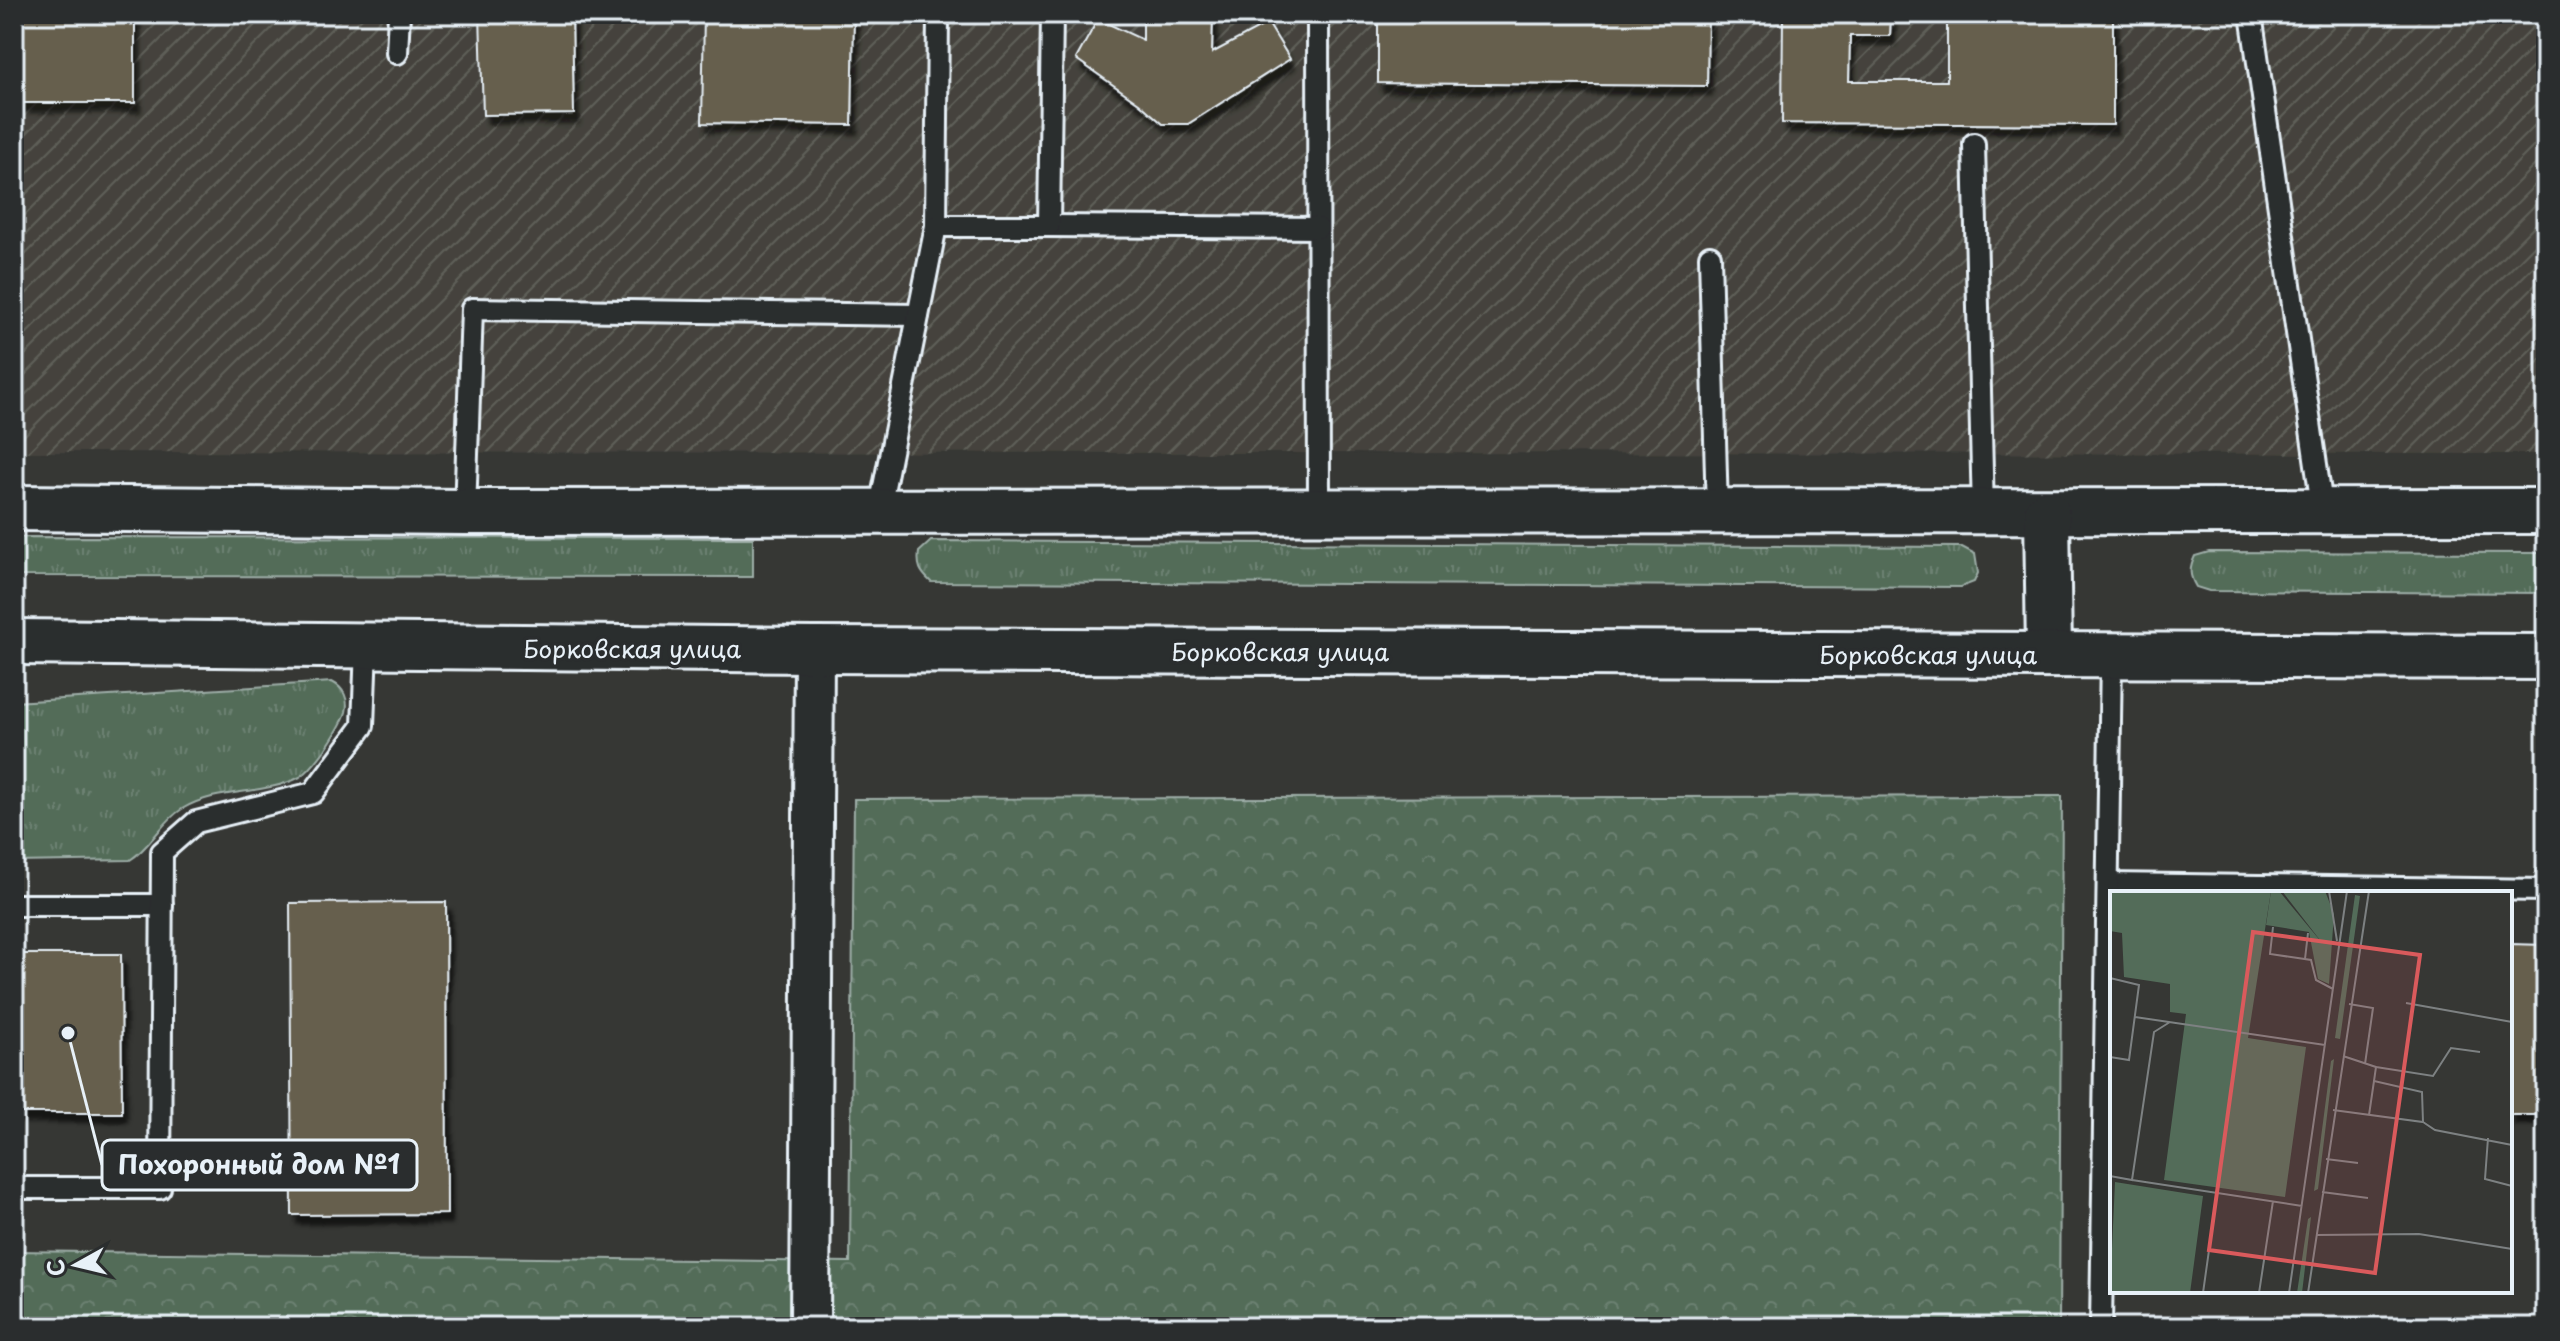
<svg xmlns="http://www.w3.org/2000/svg" width="2560" height="1341" viewBox="0 0 2560 1341" font-family="'Playpen Sans',sans-serif">
<style>
.industrial{fill:url(#industrial-furrows)}
.grass{fill:url(#grass-tufts);stroke:#9eaea8;stroke-width:2}
.forest{fill:url(#forest-crowns);stroke:#9eaea8;stroke-width:2}
.building{fill:#665e4e;stroke:#e8f1f8;stroke-width:2;filter:url(#shadow)}
.lines{fill:none;stroke-linecap:round;stroke-linejoin:round}
.service-casing{stroke:#e8f1f8;stroke-width:26}
.minor-casing{stroke:#e8f1f8;stroke-width:44}
.secondary-casing{stroke:#e8f1f8;stroke-width:50}
.service{stroke:#2a2d2e;stroke-width:20}
.minor{stroke:#2a2d2e;stroke-width:38}
.secondary{stroke:#2a2d2e;stroke-width:44}
.labels{text-anchor:middle;dominant-baseline:central;stroke-width:7;stroke-linejoin:round;paint-order:stroke}
.street-label{font-size:24px;fill:#e8f1f8;stroke:#2a2d2e}
.inset-road{fill:none;stroke:#7d8182;stroke-width:2}
.view{fill:#da5a5c;fill-opacity:0.15;stroke:#da5a5c;stroke-width:4}
.inset-edge{fill:none;stroke:#e8f1f8;stroke-width:4}
.leader{fill:none;stroke:#e8f1f8;stroke-width:3}
.callout-dot{fill:#e8f1f8;stroke:#2a2d2e;stroke-width:3}
.callout{fill:#2a2d2e;stroke:#e8f1f8;stroke-width:3}
.callout-label{font-size:26px;text-anchor:middle;font-weight:bold;fill:#e8f1f8}
</style>
<defs>
<pattern id="industrial-furrows" width="10" height="10" patternUnits="userSpaceOnUse" patternTransform="scale(2)"><rect width="10" height="10" fill="#44433c"/><path d="M-1 1l2-2M0 10L10 0M9 11l2-2" fill="none" stroke="#5f5f59"/></pattern>
<pattern id="grass-tufts" width="24" height="20" patternUnits="userSpaceOnUse" patternTransform="scale(2)"><rect width="24" height="20" fill="#536c59"/><path d="M3 7l-1-3M5 7V3M7 7l1-3M15 17l-1-3M17 17v-4M19 17l1-3" fill="none" stroke="#6c8172"/></pattern>
<pattern id="forest-crowns" width="20" height="18" patternUnits="userSpaceOnUse" patternTransform="scale(2)"><rect width="20" height="18" fill="#536c59"/><path d="M2 6a3 3 0 1 1 6 0M12 15a3 3 0 1 1 6 0" fill="none" stroke="#6c8172"/></pattern>
<filter id="shadow"><feDropShadow dx="5" dy="9" stdDeviation="2" flood-color="#0009"/></filter>
</defs>
<rect width="100%" height="100%" fill="#363734"/>
<filter id="ink" filterUnits="userSpaceOnUse"><feTurbulence type="fractalNoise" baseFrequency=".0125" numOctaves="2"/><feDisplacementMap in="SourceGraphic" scale="16" xChannelSelector="R" yChannelSelector="G"/><feConvolveMatrix kernelMatrix="1 2 1 2 8 2 1 2 1" color-interpolation-filters="sRGB"/></filter>
<g filter="url(#ink)">
<polygon class="industrial" points="14,14 2546,14 2546,454 14,452"/>
<g class="grass">
<polygon points="14,537 753,538 753,577 14,576"/>
<path d="M931,541l1031,6 13,7 3,19 -4,9 -13,5 -1030,-5c-11,-10 -14,-16 -12,-30z"/>
<path d="M2209,552l337,1v40l-337,-2 -13,-4c-7,-12 -7,-18 -1,-31z"/>
<path d="M332,682c12,6 17,17 14,30 -4,13 -14,27 -21,38 -7,9 -15,21 -25,27 -36,19 -82,10 -118,32 -21,13 -31,38 -52,51l-116,2v-72l8,-9 -8,-8v-71z"/>
</g>
<polygon class="forest" points="2062,796 2059,1327 14,1327 14,1251 850,1262 854,799"/>
<g class="building">
<rect x="14" y="14" width="121" height="89"/>
<polygon points="480,14 572,14 574,114 483,115"/>
<polygon points="704,14 854,14 852,125 702,123"/>
<polygon points="1143,14 1213,14 1212,53 1268,23 1290,59 1188,124 1163,124 1139,103 1076,59 1098,19 1143,40"/>
<polygon points="1378,14 1708,14 1707,86 1378,83"/>
<polygon points="1783,14 1891,14 1890,36 1850,36 1849,81 1947,81 1947,14 2113,14 2113,125 1782,123"/>
<polygon points="446,902 447,1214 292,1215 290,903"/>
<polygon points="2510,944 2546,945 2546,1115 2510,1115"/>
<polygon points="14,954 121,954 122,1113 14,1113"/>
</g>
<g class="lines">
<defs>
<g id="service">
<polyline points="1318,14 1319,512"/>
<polyline points="2251,14 2323,513"/>
<polyline points="397,53 399,14"/>
<polyline points="1974,144 1983,513"/>
<polyline points="936,226 938,14"/>
<polyline points="1049,226 1318,228"/>
<polyline points="1710,256 1717,512"/>
<polyline points="465,512 472,309 918,315"/>
<polyline points="879,512 936,226 1049,226 1052,14"/>
<polyline points="2108,884 2546,890"/>
<polyline points="14,905 162,905"/>
<polyline points="14,1188 160,1188 162,852 196,822 313,793 363,726 366,646"/>
<polyline points="2101,1327 2111,654"/>
</g>
<polyline id="minor" points="810,1327 814,650"/>
<g id="secondary">
<polyline points="14,508 465,512 2546,511"/>
<polyline points="2047,513 2049,654"/>
<polyline points="14,642 814,650 2546,657"/>
</g>
</defs>
<use href="#service" class="service-casing"/>
<use href="#minor" class="minor-casing"/>
<use href="#secondary" class="secondary-casing"/>
<use href="#service" class="service"/>
<use href="#minor" class="minor"/>
<use href="#secondary" class="secondary"/>
</g>
</g>
<g class="labels">
<g class="street-label">
<text x="632" y="648">Борковская улица</text>
<text x="1280" y="651">Борковская улица</text>
<text x="1928" y="654">Борковская улица</text>
</g>
</g>
<g transform="translate(2110 891)">
<rect width="402" height="402" fill="#363734"/>
<path d="M161,0h8l44,53 -41,-53h43l9,23 -5,70 -11,-5 -9,-47 -43,-7zM245,4l5,1 -20,143 -5,-1zM224,168l-16,130 -4,2 17,-130zM201,326l-9,76h-5l11,-74z" fill="#536c59"/>
<path d="M0,0h161l-23,147 58,9 -21,150 -121,-17 22,-166 -16,-2v-28l-46,-7 -2,-44 -12,-2zM5,291l88,14 -13,97h-80z" fill="#536c59"/>
<path class="inset-road" d="M219,0l8,50M163,36l-3,27 41,6 5,20 17,9M195,68l3,-26M296,112l106,19M239,113l24,4 -8,56M25,126l190,28M0,166l19,3 10,-75 -29,-7M266,176l57,9 18,-28 29,4M223,219l90,12 -1,-30 -48,-11 2,-14 -33,-11M259,224l5,-34M313,231l12,8 77,15M378,247l-3,41 27,7M216,268l32,4M0,285l22,4 22,-148 16,-10M22,289l170,26M212,301l46,6M206,344l103,-1 93,15M93,402l14,-100M149,402l14,-92M179,402l58,-402M198,402l61,-402"/>
<path class="view" d="M143,41l167,23 -45,318 -166,-23z"/>
<rect width="402" height="402" class="inset-edge"/>
</g>
<path class="leader" d="M68 1033L102 1165"/>
<circle class="callout-dot" cx="68" cy="1033" r="8"/>
<rect class="callout" x="102" y="1140" width="315" height="50" rx="8"/>
<g class="callout-label">
<text x="259" y="1174">Похоронный дом №1</text>
</g>
<rect width="2560" height="1341" fill="none" stroke="#2a2d2e" stroke-width="48"/>
<rect x="24" y="24" width="2512" height="1293" fill="none" stroke="#e8f1f8" stroke-width="3" filter="url(#ink)"/>
<g transform="translate(76 1265) rotate(262)" stroke="#2a2d2e" stroke-width="6" paint-order="stroke">
<path d="M0-6L14 30L0 20L-14 30Z" fill="#e8f1f8"/>
<text y="-12" font-size="22" font-weight="bold" text-anchor="middle" fill="#e8f1f8">С</text>
</g>
</svg>
